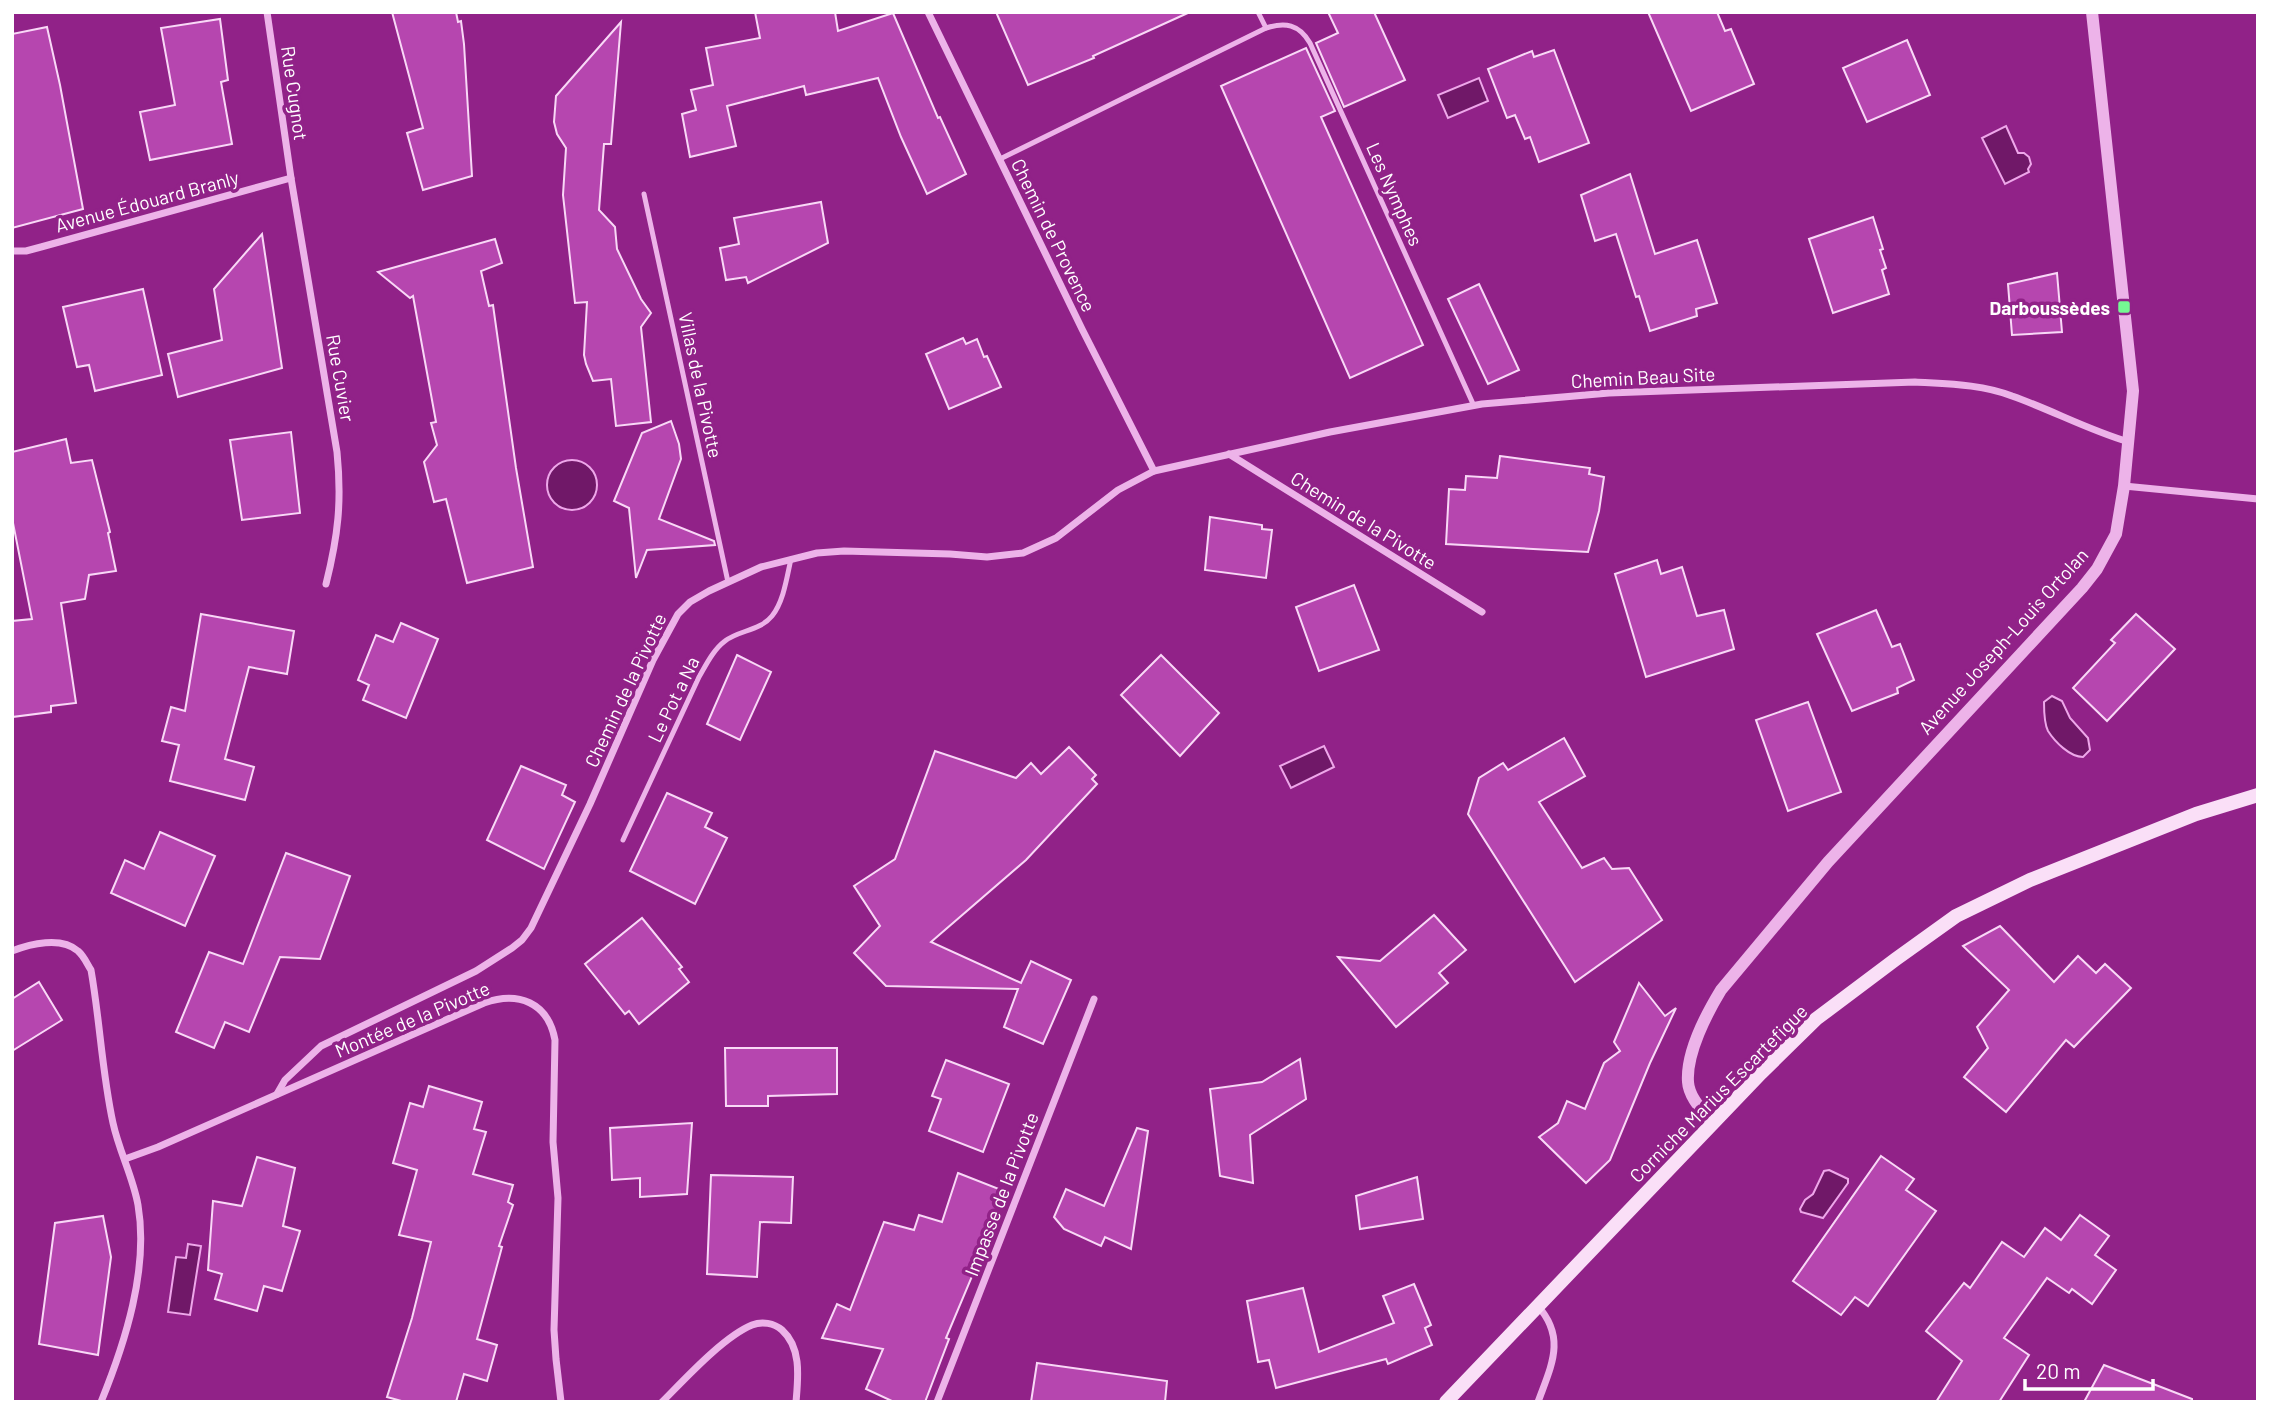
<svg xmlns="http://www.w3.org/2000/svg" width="2270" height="1414" viewBox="0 0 2270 1414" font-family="Barlow,sans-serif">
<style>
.water{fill:#701868;stroke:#eea7ea;stroke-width:2}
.building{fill:#b646af;stroke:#f9d8f7;stroke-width:2}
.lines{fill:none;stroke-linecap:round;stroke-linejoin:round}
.service{stroke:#edb3e9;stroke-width:5}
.minor{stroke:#edb3e9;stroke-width:7}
.tertiary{stroke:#edb3e9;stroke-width:12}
.secondary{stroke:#fadff7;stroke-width:14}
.poi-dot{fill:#75f893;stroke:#912288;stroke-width:2.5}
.labels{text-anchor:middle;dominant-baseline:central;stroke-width:7;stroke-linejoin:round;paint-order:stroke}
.street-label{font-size:19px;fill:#fff;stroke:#912288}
.poi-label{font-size:19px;font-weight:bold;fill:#fff;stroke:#912288;text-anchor:end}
</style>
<rect width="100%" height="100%" fill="#912288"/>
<g class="water">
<polygon points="1479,78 1488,101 1448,118 1438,95"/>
<polygon points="2006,126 2018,153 2024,153 2029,157 2031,164 2028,169 2029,172 2005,184 1982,138"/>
<circle cx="572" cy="485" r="25"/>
<path d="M2052,696l10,5 8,17 18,20 2,12 -7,7c-13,0 -28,-15 -35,-26 -4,-8 -4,-20 -4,-29z"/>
<polygon points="1324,746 1334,767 1291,788 1280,766"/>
<polygon points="1829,1170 1848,1179 1848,1183 1823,1218 1801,1212 1800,1209 1805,1200 1813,1194 1824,1171"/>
<polygon points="188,1244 201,1246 190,1315 168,1312 176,1257 186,1258"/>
</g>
<g class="building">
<polygon points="392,12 456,12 458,22 461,21 464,44 472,176 423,190 407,133 423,128"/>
<polygon points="755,12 835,12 838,31 893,13 938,118 940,117 966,174 927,194 901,137 878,78 806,95 804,86 727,106 736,146 690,157 682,114 696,110 691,90 713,85 706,48 760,38"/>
<polygon points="996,12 1190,12 1093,56 1094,58 1028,85"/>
<polygon points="1328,12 1374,12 1405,80 1344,107 1316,43 1338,33"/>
<polygon points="1648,12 1717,12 1725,31 1731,29 1754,84 1691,111"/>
<polygon points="220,19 228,80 221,82 232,144 150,160 140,112 175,105 161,28"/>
<polygon points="621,22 611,144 604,144 599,210 615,227 617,249 641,299 651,313 641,327 651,422 616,426 611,379 593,381 586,364 584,355 587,302 575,303 563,195 566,148 557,134 554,122 556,96"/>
<polygon points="47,27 60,85 83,209 12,228 12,34"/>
<polygon points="1907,40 1930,95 1867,122 1843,68"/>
<polygon points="1306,48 1335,111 1321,117 1423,345 1350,378 1221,86"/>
<polygon points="1554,50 1589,143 1539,162 1530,137 1525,139 1515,115 1507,118 1488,69 1532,51 1534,57"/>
<polygon points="1630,174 1655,254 1697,240 1717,303 1696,309 1697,316 1650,331 1639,296 1636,297 1616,234 1595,241 1581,195"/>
<polygon points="821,202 828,243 748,283 746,277 726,280 720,248 739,244 734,218"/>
<polygon points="1873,217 1883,249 1880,250 1886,268 1882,270 1889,294 1833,313 1809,239"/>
<polygon points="262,234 282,368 178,397 168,354 222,340 214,289"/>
<polygon points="495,239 502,263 481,271 489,306 493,305 516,468 533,567 467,583 446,499 434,502 424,462 437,445 431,423 436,422 413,296 410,298 378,272"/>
<polygon points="2057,273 2062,332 2012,335 2008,284"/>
<polygon points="1479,284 1519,370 1488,384 1448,299"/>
<polygon points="143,289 162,375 95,391 89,365 77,367 63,307"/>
<polygon points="963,338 966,344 977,339 984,357 987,356 1001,387 949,409 926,354"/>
<polygon points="671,421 679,444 681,459 659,519 714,541 715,545 647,550 636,578 629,508 614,501 642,433"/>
<polygon points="291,432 300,513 242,520 230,440"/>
<polygon points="66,439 71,463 92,460 110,532 108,533 116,571 89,575 85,599 61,603 76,703 51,706 51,712 12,717 12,621 32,619 12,518 12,452"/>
<polygon points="1500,456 1590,468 1589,474 1604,477 1599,511 1588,552 1446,544 1449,489 1465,490 1466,476 1497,478"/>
<polygon points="1210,517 1262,525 1262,529 1272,530 1266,578 1205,570"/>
<polygon points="1657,560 1661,574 1682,567 1697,616 1724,610 1734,649 1646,677 1615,574"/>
<polygon points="1354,585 1379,650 1319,671 1296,607"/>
<polygon points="1876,610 1892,647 1900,644 1914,680 1897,688 1898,693 1852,711 1817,634"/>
<polygon points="201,614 294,631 287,674 249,667 225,759 254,767 245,800 170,781 179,745 162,741 171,707 185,711"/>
<polygon points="2136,614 2175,649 2107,721 2073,688 2115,643 2111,640"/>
<polygon points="401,623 438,639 406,718 363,700 369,685 358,680 376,635 393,642"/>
<polygon points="737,655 771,672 740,740 707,724"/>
<polygon points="1161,655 1219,713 1180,756 1121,695"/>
<polygon points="1808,702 1841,792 1788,811 1756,720"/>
<polygon points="1564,738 1585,776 1539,802 1582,868 1604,858 1612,869 1629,868 1662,920 1575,982 1468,814 1479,778 1503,763 1508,770"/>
<polygon points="1069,747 1096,775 1092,779 1097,784 1026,860 931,942 1021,983 1031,961 1071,980 1043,1044 1004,1027 1018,989 886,986 854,953 880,926 854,886 895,859 935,751 1016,778 1031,763 1041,774"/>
<polygon points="521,766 566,785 562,795 575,802 544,869 487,840"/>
<polygon points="667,793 712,813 705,827 727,838 695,904 630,871"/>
<polygon points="160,832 215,856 185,926 111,893 125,860 144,869"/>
<polygon points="286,853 350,876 320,959 280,957 249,1032 225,1022 214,1048 176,1032 209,952 243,964"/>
<polygon points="1434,915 1466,950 1439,973 1448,983 1396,1027 1338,957 1380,961"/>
<polygon points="642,918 682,967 679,969 689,982 639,1024 629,1011 625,1014 585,964"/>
<polygon points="2000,926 2054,982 2078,956 2096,973 2105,964 2131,988 2074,1047 2066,1040 2006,1112 1964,1077 1988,1048 1977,1027 2009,990 1963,946"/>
<polygon points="39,982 62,1020 12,1051 12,999"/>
<polygon points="1639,983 1665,1016 1676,1008 1650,1063 1610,1160 1586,1183 1539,1137 1558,1123 1567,1101 1585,1109 1604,1063 1620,1051 1614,1042"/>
<polygon points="725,1048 837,1048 837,1094 768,1096 768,1106 726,1106"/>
<polygon points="1300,1059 1306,1099 1250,1135 1253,1183 1220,1176 1210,1089 1262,1082"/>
<polygon points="946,1060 1009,1084 983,1152 929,1131 941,1099 932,1096"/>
<polygon points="429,1086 482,1102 474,1129 486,1132 473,1174 513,1185 508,1202 513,1205 499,1246 502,1247 477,1339 497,1345 487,1381 464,1374 456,1402 405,1402 387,1397 412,1318 431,1242 399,1235 417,1170 393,1163 410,1103 423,1107"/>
<polygon points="692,1123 687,1194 640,1197 640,1178 612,1180 610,1128"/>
<polygon points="1137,1128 1148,1131 1131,1249 1105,1237 1101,1246 1064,1229 1054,1217 1066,1189 1104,1206"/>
<polygon points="1881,1156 1914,1179 1906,1190 1936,1211 1868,1306 1855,1297 1841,1315 1793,1281"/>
<polygon points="257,1157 295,1168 283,1226 300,1231 282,1291 264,1286 257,1311 215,1299 222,1274 208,1270 213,1201 242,1206"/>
<polygon points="958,1173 1004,1191 973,1274 946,1338 949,1339 925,1402 894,1402 866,1389 883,1349 822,1338 837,1304 850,1310 884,1222 914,1230 919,1215 942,1222"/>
<polygon points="711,1175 793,1177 791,1223 760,1222 757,1277 707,1274"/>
<polygon points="1417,1177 1423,1219 1360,1229 1356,1196"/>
<polygon points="2080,1215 2109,1236 2095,1255 2116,1270 2092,1304 2072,1289 2069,1293 2047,1278 2004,1338 2029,1355 1999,1402 1936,1402 1962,1361 1926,1331 1964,1283 1970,1288 2002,1242 2024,1257 2045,1228 2061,1240"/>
<polygon points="103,1216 111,1257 98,1355 39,1344 55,1223"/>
<polygon points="1414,1284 1431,1325 1425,1328 1432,1345 1388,1364 1386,1359 1276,1388 1269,1360 1258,1362 1247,1301 1303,1288 1319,1352 1394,1323 1383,1296"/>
<polygon points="1037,1363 1167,1381 1165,1402 1031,1402"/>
<polygon points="2104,1365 2192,1399 2192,1402 2084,1402"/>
</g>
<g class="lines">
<g class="service">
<polyline points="1258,12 1266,28"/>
<path d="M1000,159l266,-131c19,-6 33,-4 44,15l164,363"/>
<polyline points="644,194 728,582"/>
<path d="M623,840l76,-163c7,-12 14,-27 26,-36 14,-11 35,-10 47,-25 12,-15 15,-40 19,-57"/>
</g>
<g class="minor">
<path d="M267,12l24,166 46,274c5,50 1,84 -11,132"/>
<polyline points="928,12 1082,329 1154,471"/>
<polyline points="12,251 26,251 41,247 291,178"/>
<polyline points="1229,454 1482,612"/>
<polyline points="2124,486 2258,499"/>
<path d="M12,951c18,-7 49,-15 66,0 6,5 9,13 13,19 9,51 11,103 22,153 6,28 20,54 25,82 11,64 -13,138 -37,197"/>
<path d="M277,1094l8,-14 36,-34 155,-75 36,-23 10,-8 9,-12 59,-124 63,-144 25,-46 12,-12 19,-11 52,-24 56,-14 27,-2 106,3 37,3 36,-4 33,-15 62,-48 36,-19 176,-39 152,-28 127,-11 306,-11c32,2 66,2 97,14 40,14 76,34 117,46"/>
<path d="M125,1159l33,-12 326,-144c34,-12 64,-1 71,37l-2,102 5,56 -4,132 2,29 5,43"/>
<path d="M1537,1305c30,33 14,61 1,97"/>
<path d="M662,1402c23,-23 61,-65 90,-77 10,-4 22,-2 30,5 20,18 16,48 14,72"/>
<polyline points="937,1402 1094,999"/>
</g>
<path class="tertiary" d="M1713,1124c-9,-12 -24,-26 -25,-42 -2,-29 19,-69 33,-92l107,-128 254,-274 15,-19 19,-35 8,-48 9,-95 -41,-379"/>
<polyline class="secondary" points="1446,1402 1761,1073 1816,1019 1896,959 1956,916 2030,880 2196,814 2258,795"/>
</g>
<rect class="poi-dot" x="2117" y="300" width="14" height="14" rx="3.5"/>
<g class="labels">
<g class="street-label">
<text transform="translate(295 93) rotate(82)">Rue Cugnot</text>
<text transform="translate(1395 194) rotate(66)">Les Nymphes</text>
<text transform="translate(147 201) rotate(-15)">Avenue Édouard Branly</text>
<text transform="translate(1054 235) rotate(64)">Chemin de Provence</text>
<text transform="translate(1643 377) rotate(-3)">Chemin Beau Site</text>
<text transform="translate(341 378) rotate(80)">Rue Cuvier</text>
<text transform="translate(701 385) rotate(78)">Villas de la Pivotte</text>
<text transform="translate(1364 520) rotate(32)">Chemin de la Pivotte</text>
<text transform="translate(2003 641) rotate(-48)">Avenue Joseph-Louis Ortolan</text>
<text transform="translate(625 690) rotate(-65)">Chemin de la Pivotte</text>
<text transform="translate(673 699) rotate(-64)">Le Pot a Na</text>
<text transform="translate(412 1019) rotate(-23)">Montée de la Pivotte</text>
<text transform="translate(1718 1093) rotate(-45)">Corniche Marius Escartefigue</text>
<text transform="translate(1001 1194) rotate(-69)">Impasse de la Pivotte</text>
</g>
<g class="poi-label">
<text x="2110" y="307">Darboussèdes</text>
</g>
</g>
<rect width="2270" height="1414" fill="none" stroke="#ffffff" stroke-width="28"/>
<path d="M2025 1379v10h128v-10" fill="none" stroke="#ffffff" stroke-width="3.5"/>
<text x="2036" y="1379" font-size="21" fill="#ffffff" stroke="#912288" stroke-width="5" paint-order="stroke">20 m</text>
</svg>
